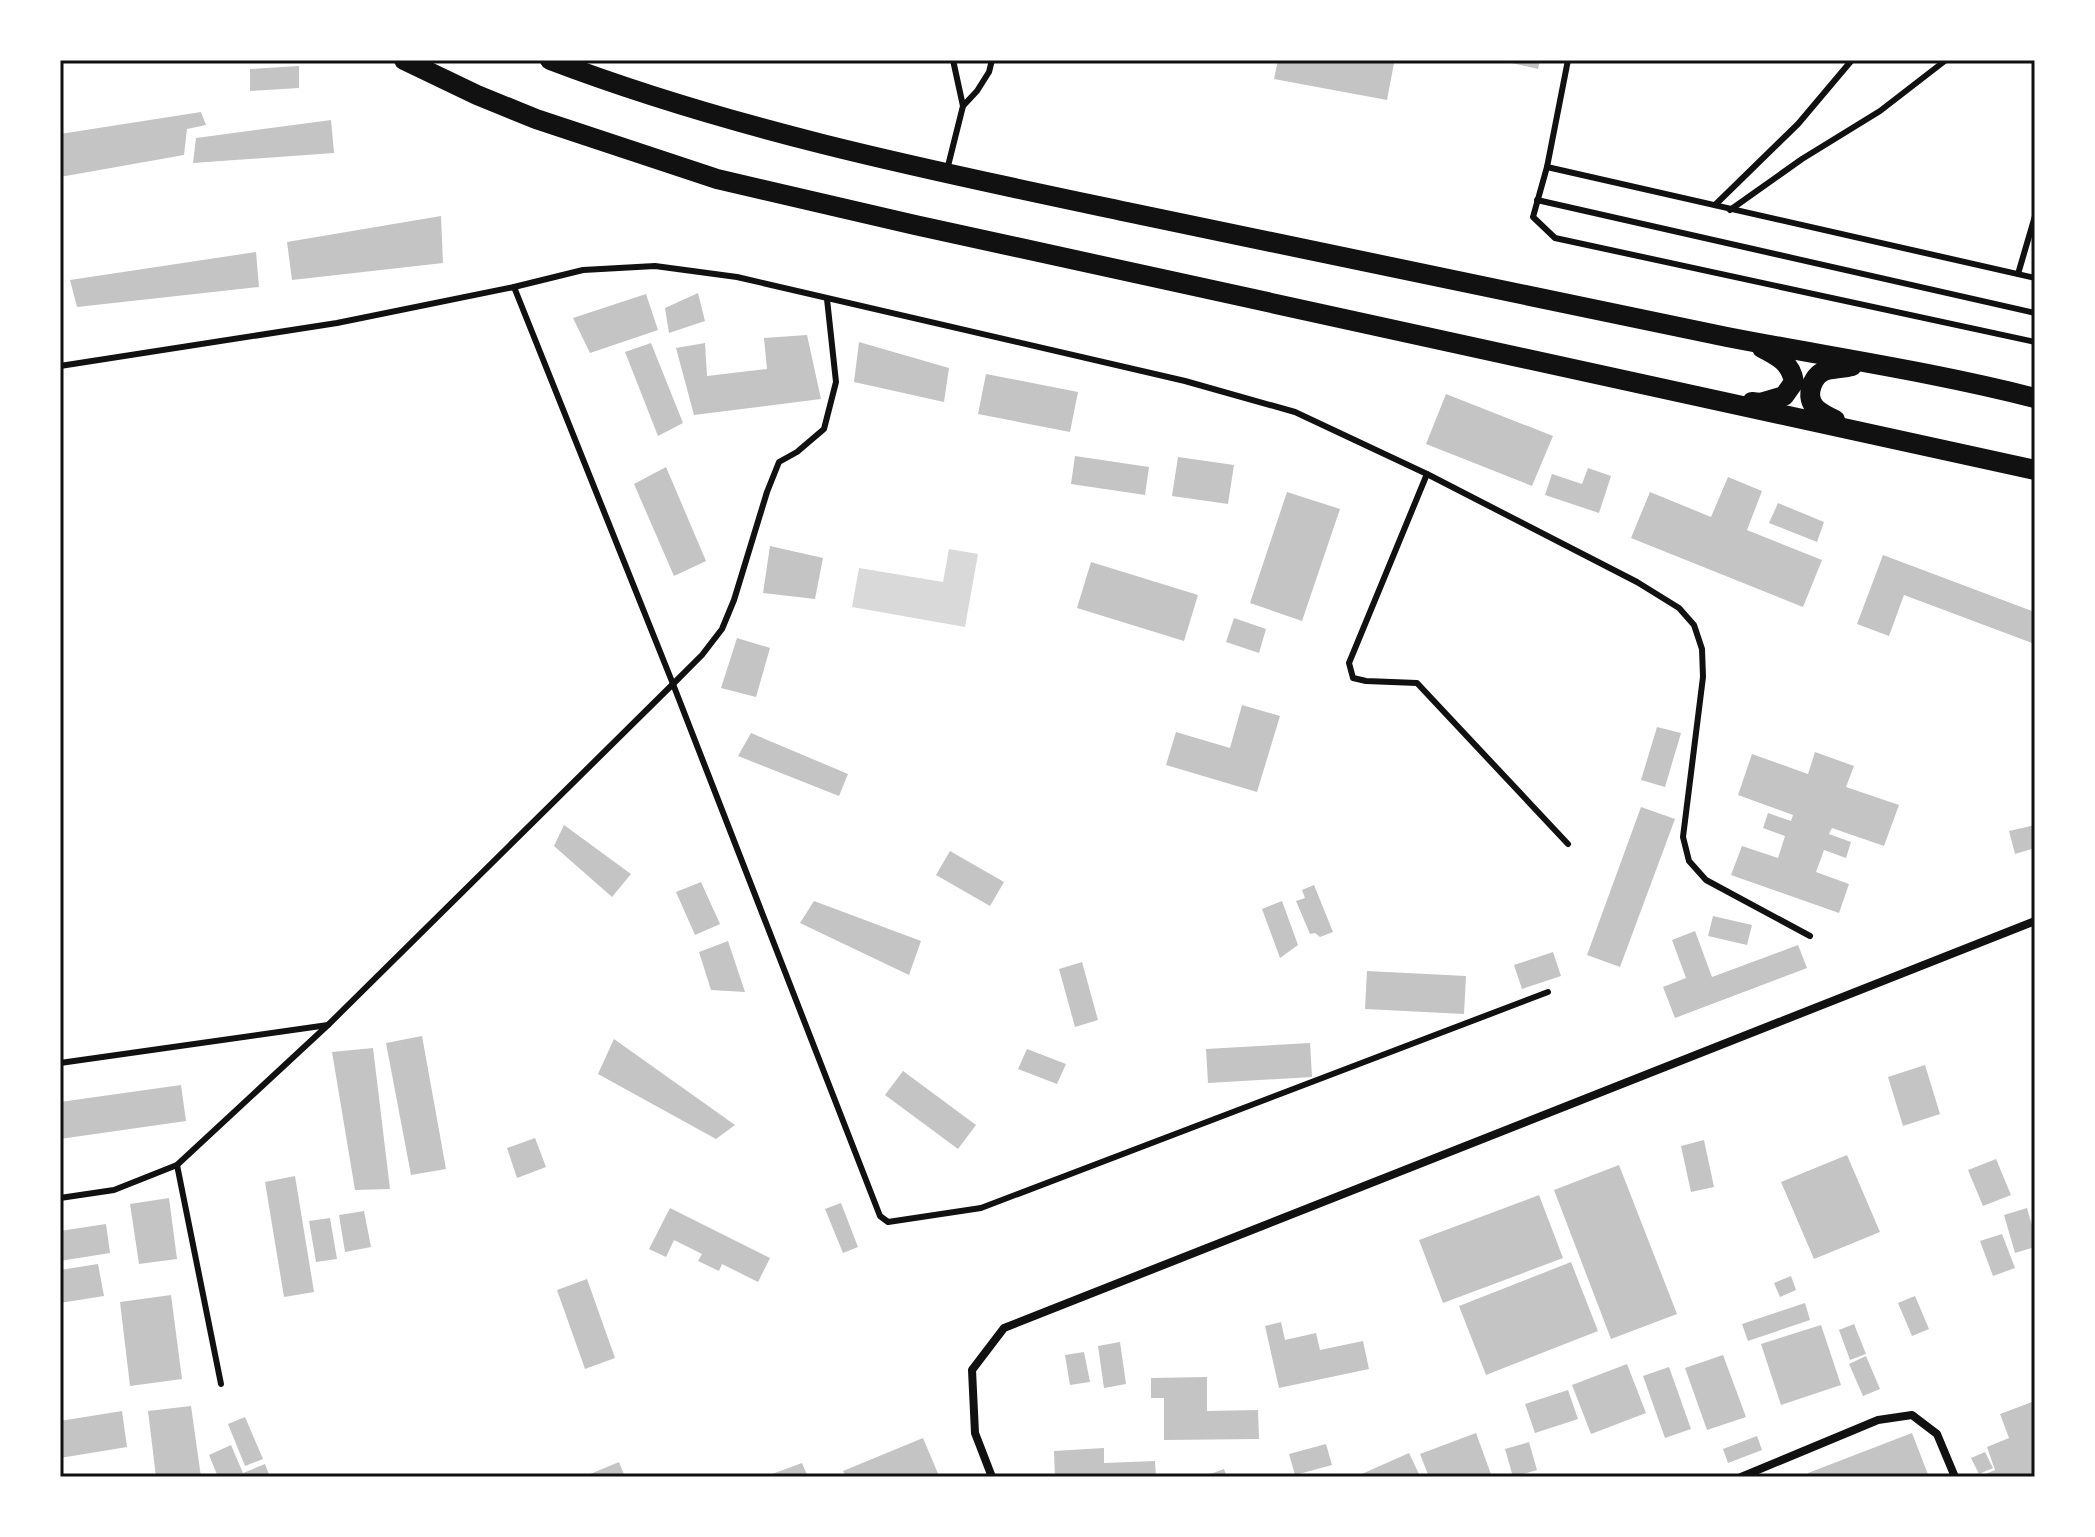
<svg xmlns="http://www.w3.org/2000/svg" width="2095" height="1537" viewBox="0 0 2095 1537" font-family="'Exo 2',sans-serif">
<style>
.water{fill:#d9d9d9}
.building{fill:#c4c4c4}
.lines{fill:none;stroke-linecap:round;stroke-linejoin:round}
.service{stroke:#111;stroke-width:6}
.minor{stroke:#111;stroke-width:8}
.primary{stroke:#111;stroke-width:20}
.neatline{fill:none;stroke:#111;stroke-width:3}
</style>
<rect width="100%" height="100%" fill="#fff"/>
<polygon class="water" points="949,549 978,554 965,627 852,607 859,568 943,582"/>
<g class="building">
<polygon points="1278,60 1379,60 1394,63 1387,100 1274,79"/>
<polygon points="1498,60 1540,60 1538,69"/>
<polygon points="299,66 299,88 250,91 250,69"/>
<polygon points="201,112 206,125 187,129 184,155 60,177 60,134"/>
<polygon points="331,120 334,153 193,163 196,138"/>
<polygon points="441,216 443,263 292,280 287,242"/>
<polygon points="256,252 259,287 77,307 70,280"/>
<polygon points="698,293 705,321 669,333 665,308"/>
<polygon points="646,294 658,330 590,353 573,318"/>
<polygon points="807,335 821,399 694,415 676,348 705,343 707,376 767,369 764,338"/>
<polygon points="859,342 949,368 944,402 854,382"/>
<polygon points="651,343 683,423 658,436 625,352"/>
<polygon points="986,374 1078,392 1070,432 978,414"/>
<polygon points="1446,394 1553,436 1532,486 1426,444"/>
<polygon points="1075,456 1149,467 1145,495 1071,484"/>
<polygon points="1178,457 1234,465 1228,504 1172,496"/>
<polygon points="666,467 706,561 674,576 634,484"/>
<polygon points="1588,468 1611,476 1599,513 1545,495 1552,474 1582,484"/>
<polygon points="1728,477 1762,491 1747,530 1822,560 1803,607 1631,538 1650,492 1711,517"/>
<polygon points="1287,492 1340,509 1302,621 1250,603"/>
<polygon points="1778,503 1824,522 1817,542 1769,523"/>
<polygon points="770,546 823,558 815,599 763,593"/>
<polygon points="1883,555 2035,612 2035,644 1904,595 1889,636 1857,624"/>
<polygon points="1091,562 1198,595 1184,641 1077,608"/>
<polygon points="1234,618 1266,629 1259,653 1226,642"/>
<polygon points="737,638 770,648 756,697 721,688"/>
<polygon points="1242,705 1280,716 1257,792 1166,765 1176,732 1230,748"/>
<polygon points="1657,727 1681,733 1665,787 1641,780"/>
<polygon points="751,733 848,774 839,796 738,756"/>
<polygon points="1815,752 1854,766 1846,787 1899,805 1884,846 1832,828 1829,834 1851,842 1846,858 1824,850 1816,872 1849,884 1839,913 1731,875 1742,846 1778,858 1785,836 1763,828 1768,813 1791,821 1793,815 1738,795 1752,754 1808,774"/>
<polygon points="1641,807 1675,819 1620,967 1587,955"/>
<polygon points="564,825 631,874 612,897 554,846"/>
<polygon points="2035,825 2035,848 2015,854 2009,831"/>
<polygon points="950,851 1004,882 990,906 936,875"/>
<polygon points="701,882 720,924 695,935 676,892"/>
<polygon points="1314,885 1333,932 1320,937 1315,933 1310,934 1296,901 1305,898 1302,890"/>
<polygon points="814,901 921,941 909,975 800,923"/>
<polygon points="1282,901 1298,945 1280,958 1262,909"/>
<polygon points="1713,916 1752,925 1747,945 1708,936"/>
<polygon points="1695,931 1712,977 1798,945 1807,968 1675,1018 1663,987 1686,978 1672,940"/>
<polygon points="728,941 745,992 711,990 699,952"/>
<polygon points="1553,952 1561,976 1522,989 1514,965"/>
<polygon points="1082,962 1098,1020 1075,1027 1059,969"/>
<polygon points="1367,971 1466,976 1464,1014 1365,1009"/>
<polygon points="422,1036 446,1169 411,1175 386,1043"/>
<polygon points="614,1039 735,1125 716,1139 598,1074"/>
<polygon points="1310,1043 1312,1077 1208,1083 1206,1049"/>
<polygon points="373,1048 390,1189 355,1190 332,1052"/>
<polygon points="1027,1049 1066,1064 1057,1084 1018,1069"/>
<polygon points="1925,1065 1940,1114 1903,1126 1888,1077"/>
<polygon points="903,1071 976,1125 958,1149 885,1095"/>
<polygon points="181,1085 186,1121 60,1139 60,1102"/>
<polygon points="535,1138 546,1167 517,1178 507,1148"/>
<polygon points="1704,1140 1714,1187 1691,1192 1681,1146"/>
<polygon points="1847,1155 1880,1232 1814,1259 1781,1182"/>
<polygon points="1996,1159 2011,1195 1983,1206 1968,1170"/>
<polygon points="1619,1165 1677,1314 1611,1339 1554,1190"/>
<polygon points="295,1176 314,1292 284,1297 265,1182"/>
<polygon points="1539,1195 1563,1258 1443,1303 1419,1240"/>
<polygon points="169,1198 177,1259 139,1264 130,1204"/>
<polygon points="841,1203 858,1247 843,1253 825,1209"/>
<polygon points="670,1208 770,1258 758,1282 722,1264 719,1271 698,1261 702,1254 674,1240 666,1257 649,1249"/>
<polygon points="2027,1208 2035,1236 2035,1247 2015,1253 2004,1215"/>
<polygon points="364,1211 371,1247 345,1252 339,1215"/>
<polygon points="330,1218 337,1259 316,1262 309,1221"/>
<polygon points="106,1224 110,1253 60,1261 60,1231"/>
<polygon points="2002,1234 2015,1268 1993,1276 1980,1241"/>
<polygon points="1571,1262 1598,1331 1486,1375 1459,1306"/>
<polygon points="98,1264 104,1296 60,1303 60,1270"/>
<polygon points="1791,1276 1796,1290 1780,1297 1774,1283"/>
<polygon points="587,1279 615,1358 585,1369 557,1290"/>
<polygon points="171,1295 182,1379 130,1386 120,1302"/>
<polygon points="1915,1296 1929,1329 1912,1336 1898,1303"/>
<polygon points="1805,1303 1810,1320 1748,1341 1742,1324"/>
<polygon points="1281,1322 1285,1340 1316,1333 1320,1350 1363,1341 1369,1369 1279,1388 1265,1326"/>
<polygon points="1854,1324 1866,1354 1850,1360 1839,1330"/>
<polygon points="1821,1325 1841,1385 1781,1405 1761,1344"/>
<polygon points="1120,1342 1126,1384 1104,1388 1098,1346"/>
<polygon points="1084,1352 1090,1382 1070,1385 1065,1355"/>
<polygon points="1723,1355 1746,1417 1707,1430 1685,1368"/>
<polygon points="1866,1356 1880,1389 1863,1396 1849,1364"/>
<polygon points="1627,1364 1646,1413 1591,1434 1572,1385"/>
<polygon points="1669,1367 1691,1429 1665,1438 1643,1376"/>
<polygon points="1207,1377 1207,1411 1258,1410 1259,1439 1164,1440 1164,1398 1151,1398 1151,1378"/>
<polygon points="1568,1390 1578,1419 1535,1433 1525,1404"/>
<polygon points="2035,1401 2035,1475 1978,1477 1995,1470 1987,1447 2009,1438 2000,1414"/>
<polygon points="191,1406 201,1477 156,1477 148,1411"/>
<polygon points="122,1411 127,1447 60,1458 60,1421"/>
<polygon points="245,1417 263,1459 245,1466 228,1424"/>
<polygon points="1476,1433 1492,1477 1429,1477 1420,1454"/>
<polygon points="1912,1433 1929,1477 1810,1477 1808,1473"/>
<polygon points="1757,1436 1762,1450 1728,1463 1723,1449"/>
<polygon points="923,1438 939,1476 846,1477 843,1471"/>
<polygon points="1529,1442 1537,1470 1513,1477 1505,1449"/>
<polygon points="1326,1444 1332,1465 1295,1475 1289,1454"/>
<polygon points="231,1445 243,1473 265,1464 270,1477 218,1477 209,1455"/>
<polygon points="1104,1448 1104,1463 1155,1461 1156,1477 1055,1477 1054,1451"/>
<polygon points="1985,1452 1993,1468 1979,1474 1971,1458"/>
<polygon points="1409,1453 1419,1474 1412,1477 1355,1477"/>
<polygon points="619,1462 625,1477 583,1477"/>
<polygon points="802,1463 808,1477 773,1477 772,1474"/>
<polygon points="1224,1469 1227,1477 1202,1477"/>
</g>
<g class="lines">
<g class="service">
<polyline points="953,60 963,106"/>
<polyline points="1568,60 1547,167 1533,217 1555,238 2035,342"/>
<polyline points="1547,167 2035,278"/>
<polyline points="947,170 963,106 977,91 989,72 992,60"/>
<polyline points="1537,200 2035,313"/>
<polyline points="1715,205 1798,124 1852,60"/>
<polyline points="1730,210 1802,159 1880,111 1946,60"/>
<polyline points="2018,274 2035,216"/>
<polyline points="514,287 673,684 880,1216 888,1222 981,1208 1548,992"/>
<polyline points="60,366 337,323 514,287 583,270 655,266 737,277 1185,381 1295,412 1427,474 1637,582 1679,608 1694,625 1702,649 1703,677 1683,837 1689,861 1706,880 1810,936"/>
<polyline points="1427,474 1349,663 1353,678 1366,681 1417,683 1568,844"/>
<polyline points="60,1063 328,1025 673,684 702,655 722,629 734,600 767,492 779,462 797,452 824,429 836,382 827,299"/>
<polyline points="177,1165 221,1384"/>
<polyline points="60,1198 114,1190 177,1165 328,1025"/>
</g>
<g class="minor">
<polyline points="992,1477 975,1433 972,1370 1004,1328 2035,921"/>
<polyline points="1741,1477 1878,1420 1912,1415 1937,1434 1955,1477"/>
</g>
<g class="primary">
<polyline points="404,60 477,95 536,119 717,179 915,225 2035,470"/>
<path d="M550,60c186,71 383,111 577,152 200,43 400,85 600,125 103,20 207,35 308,61"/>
<path d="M1752,402l8,1 24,-7 10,-14c-3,-19 -16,-26 -32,-34"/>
<path d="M1835,420c-7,-4 -16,-7 -21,-14 -9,-12 -1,-32 13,-36 8,-2 17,-2 25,-4"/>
</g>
</g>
<rect width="2095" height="1537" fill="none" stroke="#ffffff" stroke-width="124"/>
<rect x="62" y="62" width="1971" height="1413" class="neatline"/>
</svg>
